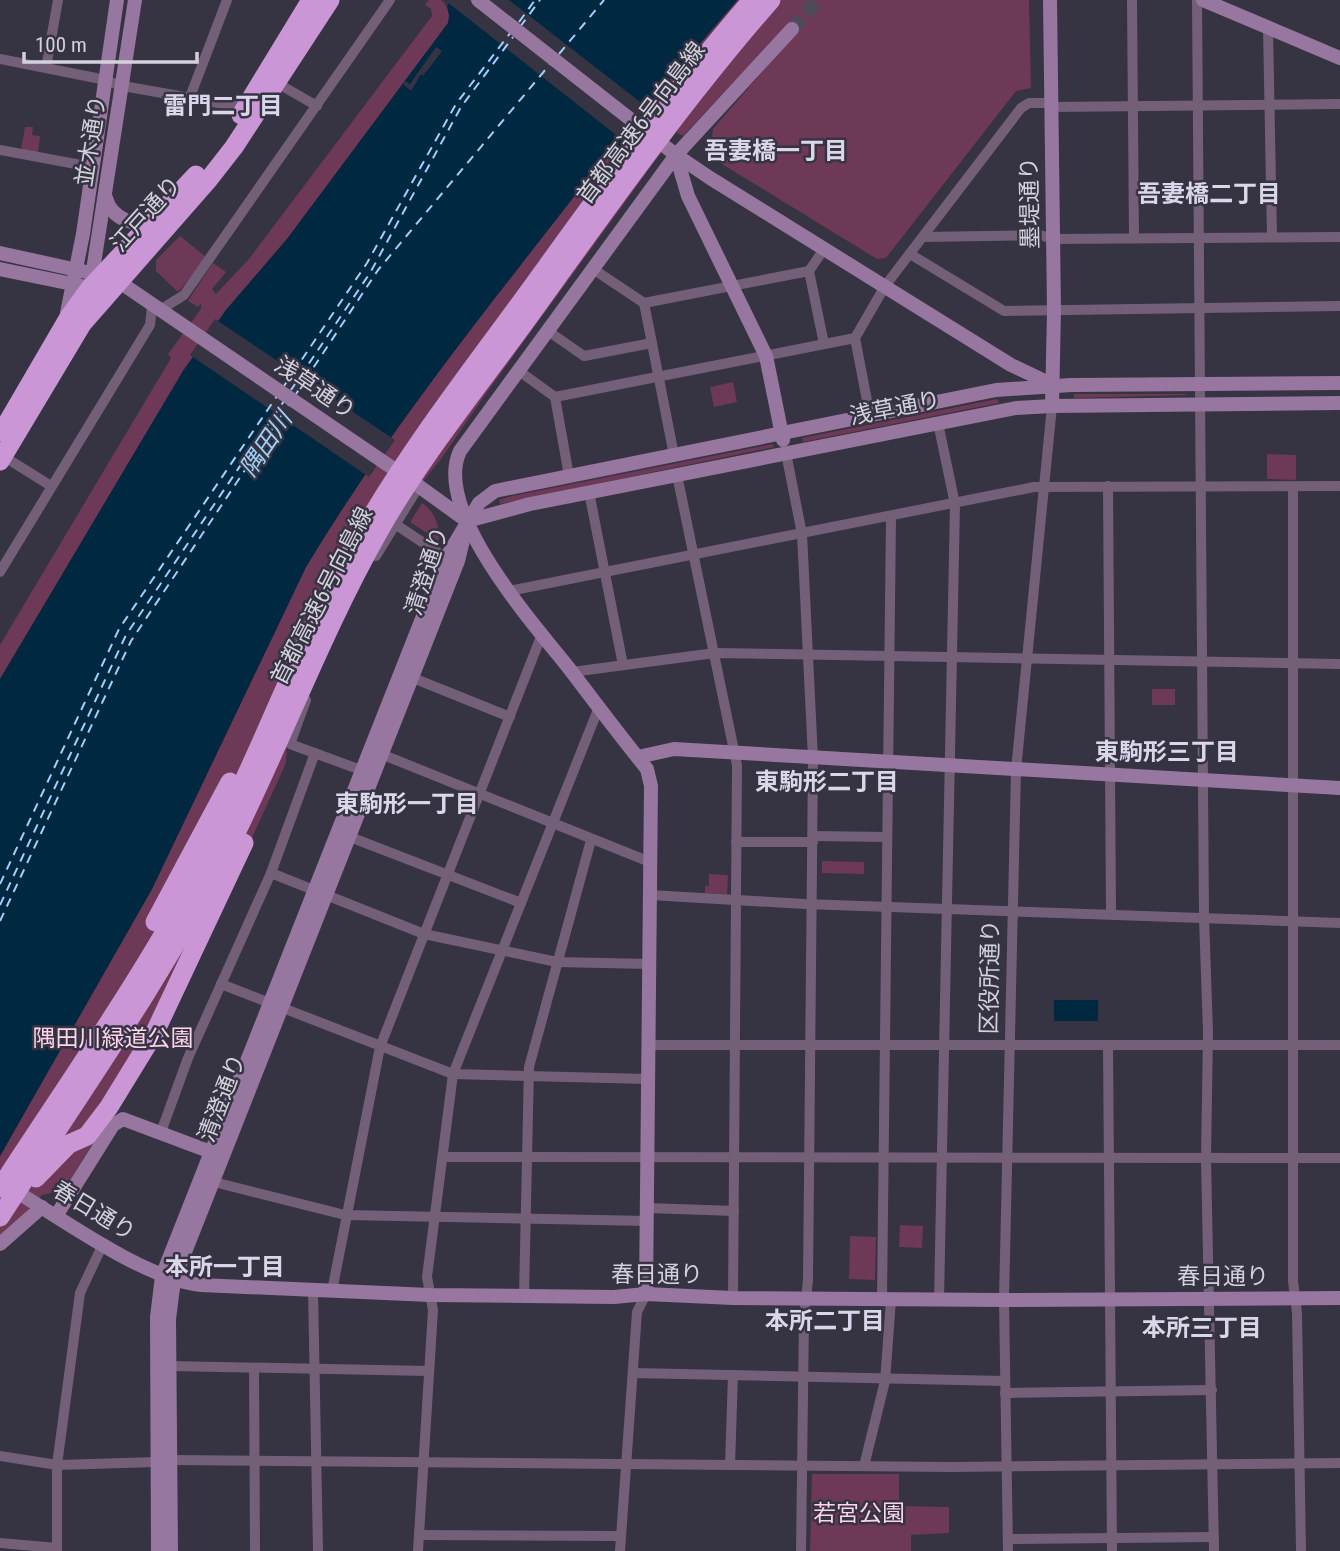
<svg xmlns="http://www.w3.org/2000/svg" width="1340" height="1551" viewBox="0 0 1340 1551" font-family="'Roboto Condensed','Noto Sans JP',sans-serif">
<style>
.green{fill:#6e3957}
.water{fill:#002841}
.pier{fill:#363342}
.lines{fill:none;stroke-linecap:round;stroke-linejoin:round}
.ferry{stroke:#9cd2fc;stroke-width:2;stroke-dasharray:9 7;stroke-linecap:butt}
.secondary-tunnel{stroke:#4e4b59;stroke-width:14;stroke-dasharray:14 7;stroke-linecap:butt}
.street{stroke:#745f79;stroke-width:10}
.secondary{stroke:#97769f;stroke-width:14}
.highway{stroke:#ca96d6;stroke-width:19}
.labels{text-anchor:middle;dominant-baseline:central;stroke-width:5;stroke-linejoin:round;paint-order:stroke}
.street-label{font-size:23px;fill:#d3d2dc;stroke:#363342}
.park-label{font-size:23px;fill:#fdd4e9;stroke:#363342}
.neighbourhood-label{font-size:24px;font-weight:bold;fill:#dbd7eb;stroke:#363342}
.water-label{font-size:24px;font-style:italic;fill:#9cd2fc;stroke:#363342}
</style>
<rect width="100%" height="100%" fill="#363342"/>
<g class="green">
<path d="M429,0h12c7,6 10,14 7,23l-161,216 -61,71 -43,61 -183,308v-34l171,-287 -3,-4 33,-45v-6l-3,4 -10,-6 1,-2 24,-36 13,9 -14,17 4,5 33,-35 183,-243 -1,-7 -6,-4z"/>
<path d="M738,0h291l2,88 -15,3 -130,167 -9,1 -168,-103 4,-27 84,-97 -9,-8 -105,112 -7,-4 -191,263 -44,64 -37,46 -37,61 -80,175 -1,22 -36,79 -151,291 -32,52 -8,6 -17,4 -42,45v-84l152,-267 154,-322c89,-148 200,-283 306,-420l8,6 34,-55z"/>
<polygon points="25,127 33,127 32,135 40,136 38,153 21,150"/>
<polygon points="180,236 207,258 178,292 156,271 156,260"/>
<polygon points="733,382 737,402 714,407 710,387"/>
<polygon points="1074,394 1185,394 1187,395 1074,398"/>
<polygon points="997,399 999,403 803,442 802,438"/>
<polygon points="773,444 774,447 500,504 499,500 512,496"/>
<polygon points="1267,454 1296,455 1296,480 1267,479"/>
<path d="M422,503c13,9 18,23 17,38l-29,-19z"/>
<rect x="1152" y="689" width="23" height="16"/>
<polygon points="822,861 864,862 864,874 822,873"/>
<polygon points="709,874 728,875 727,894 705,893 705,886 709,886"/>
<polygon points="900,1225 923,1226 922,1248 899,1247"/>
<polygon points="850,1236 876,1237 875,1280 849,1279"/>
<polygon points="812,1474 899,1474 899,1506 949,1507 949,1533 911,1535 911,1551 810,1551"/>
</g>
<g class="water">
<path d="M451,0h286l-83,97 1,7 -35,49 -8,-5 -11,14c-102,132 -209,262 -295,405l-154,322 -152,267v-477l183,-308 43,-61 61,-71 161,-216 1,-7 -2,-10z"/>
<rect x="1054" y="1000" width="44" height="21"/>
</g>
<g class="pier">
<polygon points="447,0 509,0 653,112 630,146 446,1"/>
<polygon points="436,47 442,51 423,76 421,74 411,91 403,84 405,81 410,84"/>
<polygon points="215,319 395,440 369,477 190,355"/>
</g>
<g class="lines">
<g class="ferry">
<polyline points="519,22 535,0"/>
<polyline points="520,27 540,0"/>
<polyline points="559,54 604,0"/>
<polyline points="284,386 367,263 456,104 511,32"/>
<polyline points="291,390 370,273 461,107 513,37"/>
<polyline points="296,394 378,270 551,63"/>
<polyline points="0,884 119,629 277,396"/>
<polyline points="0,905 126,635 284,401"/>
<polyline points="0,921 131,641 289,404"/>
</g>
<polyline class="secondary-tunnel" points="792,29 818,0"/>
<g class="street">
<polyline points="1132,0 1134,238"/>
<polyline points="1197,0 1204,917 1208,1032 1206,1158 1214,1551"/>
<polyline points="1268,28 1272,237"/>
<polyline points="0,59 96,78 123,86 247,108"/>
<polyline points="46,68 58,0"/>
<polyline points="277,83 317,106"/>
<polyline points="190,97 227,0"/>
<polyline points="1051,107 1340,104"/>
<polyline points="0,150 92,167"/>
<polyline points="923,237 1040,235 1053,239 1340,237"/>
<polyline points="910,254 1004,311 1340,306"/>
<polyline points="593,269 644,303 809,271 824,249"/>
<polyline points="809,271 824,344"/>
<polyline points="644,303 674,455"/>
<polyline points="160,310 184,295 390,0"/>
<polyline points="548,331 584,356 652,343"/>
<polyline points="519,371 555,397 855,338"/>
<polyline points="555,397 569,476"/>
<polyline points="870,416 855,338 885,286 1021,108 1029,103 1051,103"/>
<polyline points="938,423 955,504 939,1300"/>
<polyline points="786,453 802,534 813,758 808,1280 804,1317 801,1551"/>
<polyline points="3,456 51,486"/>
<polyline points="677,475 737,765 733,1298"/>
<polyline points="1108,486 1111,914"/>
<polyline points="1293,487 1293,1281 1297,1313 1301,1551"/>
<polyline points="589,492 623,665"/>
<polyline points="395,524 446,558"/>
<polyline points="376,556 419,486"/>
<polyline points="0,572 150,325 152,306"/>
<polyline points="509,591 1034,487 1340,486"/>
<polyline points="572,672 715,653 1340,664"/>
<polyline points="413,678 510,717"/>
<polyline points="306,700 290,744 369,773"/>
<polyline points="376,752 650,862"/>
<polyline points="813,836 886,837"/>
<polyline points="350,837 521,903"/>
<polyline points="736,842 813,842"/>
<polyline points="271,873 424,934 557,962 649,964"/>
<polyline points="650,895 805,904 1340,923"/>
<polyline points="221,984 453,1074 648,1079"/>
<polyline points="648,1045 1340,1045"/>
<polyline points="1108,1045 1112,1551"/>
<polyline points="161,1132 188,1058 271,873 315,753"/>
<polyline points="443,1157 1340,1158"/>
<polyline points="214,1182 345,1215 648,1221"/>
<polyline points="648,1208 734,1211"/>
<polyline points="313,1290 318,1551"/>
<polyline points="332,1291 380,1047 542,634"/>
<polyline points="524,1296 529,1067 591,840"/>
<polyline points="882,1299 891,517"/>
<polyline points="170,1366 429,1371"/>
<polyline points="254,1368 255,1551"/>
<polyline points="633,1373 1005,1381"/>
<polyline points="1005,1393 1212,1390"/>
<polyline points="0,1456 57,1465 156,1462"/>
<polyline points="170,1460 952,1467 1340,1463"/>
<polyline points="730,1465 733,1375"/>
<polyline points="864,1466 885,1381 891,1300"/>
<polyline points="419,1535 621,1536"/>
<polyline points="1008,1539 1214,1537"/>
<polyline points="0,1543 57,1548"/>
<polyline points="57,1551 57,1465 80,1293 103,1244"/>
<polyline points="418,1551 433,1310 427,1277 453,1074 599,707"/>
<polyline points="620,1551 637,1312 646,1294"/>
<polyline points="1008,1551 1004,1300 1016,770 1052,406"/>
</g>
<g class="secondary">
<polyline points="478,0 676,155 710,178 1011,365 1049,383"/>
<polyline points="1050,0 1054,311 1052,406"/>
<polyline points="1203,0 1340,58"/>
<polyline points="676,155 688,196 766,356 783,440"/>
<path d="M106,198c5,20 30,31 48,22"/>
<polyline points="0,253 100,275 118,281 413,482 467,521"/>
<polyline points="0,269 82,286"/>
<polyline points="91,283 135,0"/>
<polyline points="67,313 83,234 117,0"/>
<polyline points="467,521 530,504 1016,408 1052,406 1340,403"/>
<polyline points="638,757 674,749 1340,788"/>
<path d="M10,1188c52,30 133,91 191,97l229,10 94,1 90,1 32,-3 87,4 271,2 336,-2"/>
<polyline points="56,1216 113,1125 123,1119 219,1155"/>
<polyline points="0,1244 42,1207"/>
<path d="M646,1294l5,-508 -4,-17c-27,-33 -53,-68 -79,-102 -35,-44 -136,-157 -108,-216l216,-296 116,-126"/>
<polyline points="158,1551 157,1317 162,1276 446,558 479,503 495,491 996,390 1071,385 1340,383"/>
<polyline points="171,1551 169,1319 174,1280 458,561 464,536"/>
</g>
<g class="highway">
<polyline points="241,115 311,0"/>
<polyline points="2,432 69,317 90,288 196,175"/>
<polyline points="0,461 82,324 209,179 234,147 330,0"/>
<polyline points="155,922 230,782"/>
<polyline points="36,1178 69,1144 87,1136 109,1107 155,1032 244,843"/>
<path d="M0,1188c73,-112 152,-224 213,-343 55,-107 94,-223 157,-326 48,-81 107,-156 162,-232 71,-98 141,-196 220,-287"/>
<path d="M0,1217c77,-119 161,-237 226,-364 54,-106 94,-218 153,-322 40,-71 93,-136 141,-202 81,-112 160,-225 251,-329"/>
</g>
</g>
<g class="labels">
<g class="street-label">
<text transform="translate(641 123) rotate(-53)">首都高速6号向島線</text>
<text transform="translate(91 141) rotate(-81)">並木通り</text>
<text transform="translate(1030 203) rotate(-91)">墨堤通り</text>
<text transform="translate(146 214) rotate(-48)">江戸通り</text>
<text transform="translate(315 388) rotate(34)">浅草通り</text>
<text transform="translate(895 408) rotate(-11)">浅草通り</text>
<text transform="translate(427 571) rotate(-72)">清澄通り</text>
<text transform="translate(322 596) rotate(-63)">首都高速6号向島線</text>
<text transform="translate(990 977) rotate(-89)">区役所通り</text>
<text transform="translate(222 1098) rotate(-69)">清澄通り</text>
<text transform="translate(94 1211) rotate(31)">春日通り</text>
<text x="657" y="1274">春日通り</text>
<text x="1223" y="1276">春日通り</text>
</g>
<g class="park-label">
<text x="113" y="1038">隅田川緑道公園</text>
<text x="859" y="1513">若宮公園</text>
</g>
<g class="neighbourhood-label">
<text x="223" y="106">雷門二丁目</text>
<text x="776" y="151">吾妻橋一丁目</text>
<text x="1209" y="194">吾妻橋二丁目</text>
<text x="1167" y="752">東駒形三丁目</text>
<text x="827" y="782">東駒形二丁目</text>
<text x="407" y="804">東駒形一丁目</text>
<text x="225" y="1267">本所一丁目</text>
<text x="825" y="1321">本所二丁目</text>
<text x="1202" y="1328">本所三丁目</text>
</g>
<g class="water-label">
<text transform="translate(266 444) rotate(-56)">隅田川</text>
</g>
</g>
<path d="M24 52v10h173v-10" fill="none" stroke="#d3d2dc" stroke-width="3.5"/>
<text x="35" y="52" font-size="21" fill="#d3d2dc" stroke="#363342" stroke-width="5" paint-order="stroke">100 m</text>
</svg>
